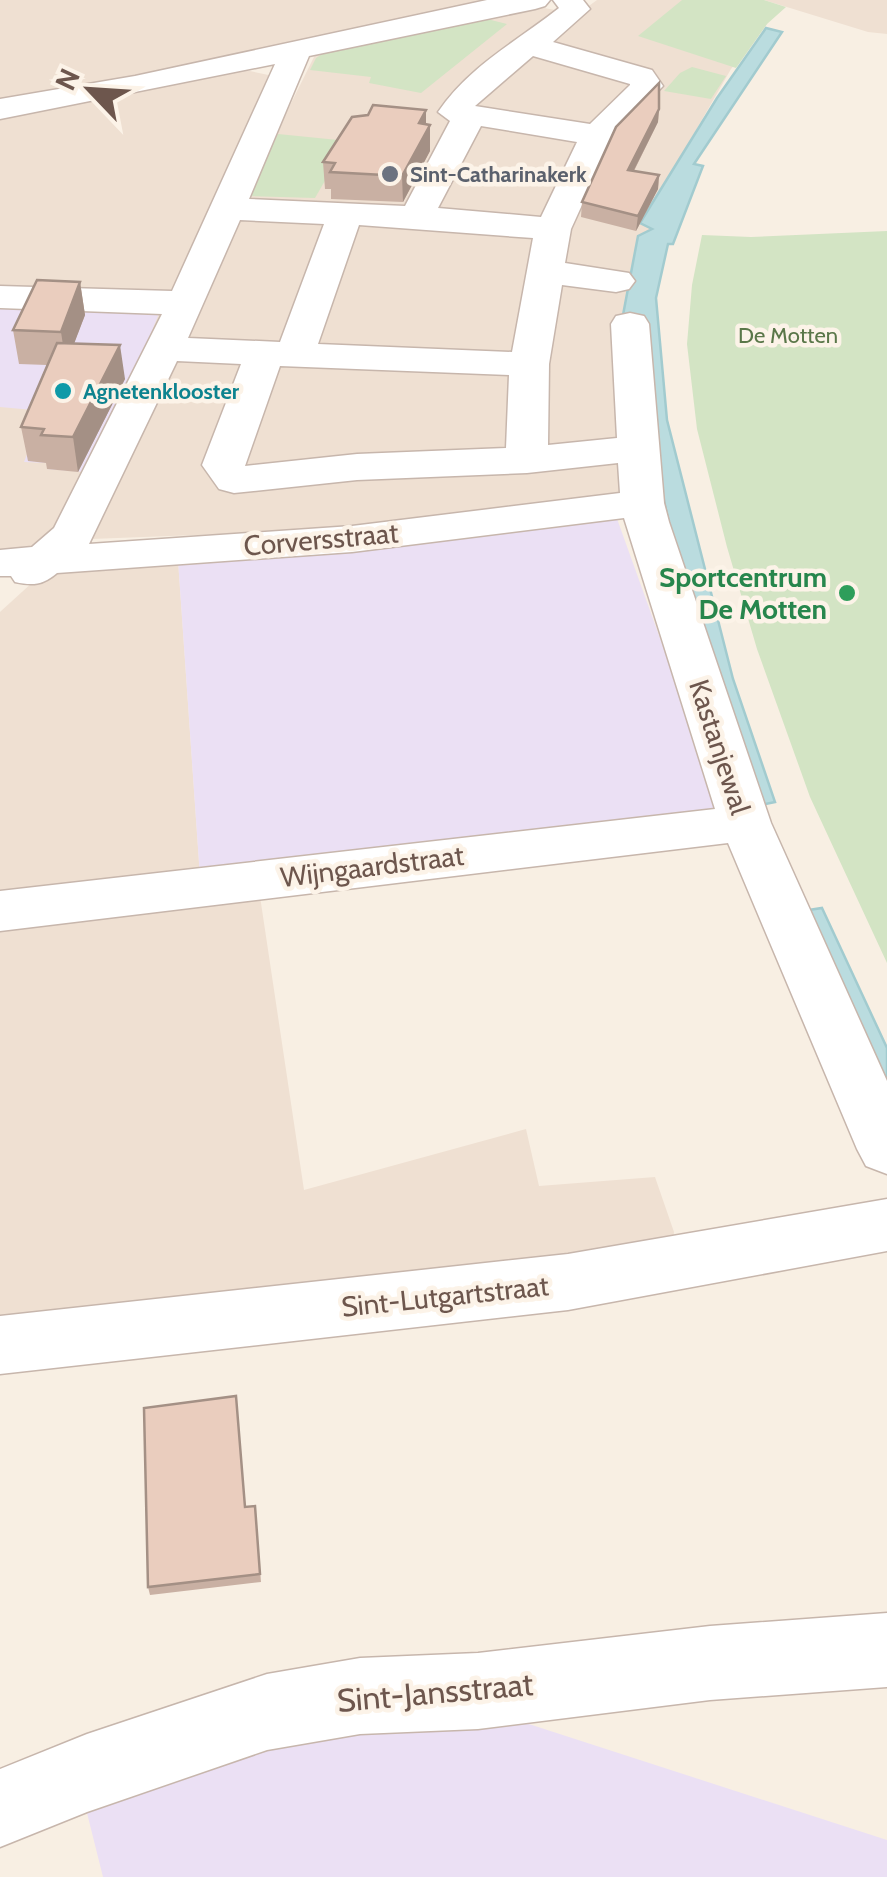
<svg xmlns="http://www.w3.org/2000/svg" width="887" height="1877" viewBox="0 0 887 1877" font-family="Cabin,sans-serif">
<style>
.residential{fill:#efe0d2}
.education{fill:#ebe0f4}
.green{fill:#d3e4c4}
.water{fill:#badcdf;stroke:#a2cbcf;stroke-width:2.5}
.lines{fill:none;stroke-linecap:round;stroke-linejoin:round}
.minor-casing{stroke:#c7b6ac;stroke-width:3}
.minor{fill:#fff;fill-rule:evenodd}
.wall{fill:#c9b0a3}
.shaded-wall{fill:#a49085}
.building{fill:#eacdbe;stroke:#a49085;stroke-width:2.5}
.worship-dot{fill:#6b7280;stroke:#fcf3e8;stroke-width:4}
.culture-dot{fill:#0f9aa8;stroke:#fcf3e8;stroke-width:4}
.leisure-dot{fill:#2e9e5b;stroke:#fcf3e8;stroke-width:4}
.labels{text-anchor:middle;dominant-baseline:central;stroke-width:9;stroke-linejoin:round;paint-order:stroke}
.far-worship-label{font-size:22px;font-weight:bold;fill:#5b616d;stroke:#fcf3e8;text-anchor:start}
.far-park-label{font-size:22px;fill:#5a7749;stroke:#fcf3e8}
.far-culture-label{font-size:22px;font-weight:bold;fill:#0d838f;stroke:#fcf3e8;text-anchor:start}
.street-label{font-size:28px;fill:#6d564d;stroke:#fcf3e8}
.leisure-label{font-size:28px;font-weight:bold;fill:#27864d;stroke:#fcf3e8;text-anchor:end}
.near-street-label{font-size:32px;fill:#6d564d;stroke:#fcf3e8}
</style>
<rect width="100%" height="100%" fill="#f8efe3"/>
<g class="residential">
<polygon points="0,0 506,0 225,65 0,104"/>
<polygon points="597,0 703,0 767,24 731,69 645,219 654,228 658,493 331,530 91,539 232,222 315,55 397,29 527,5 578,14"/>
<polygon points="764,0 887,0 887,34 868,32"/>
<polygon points="240,69 278,77 178,298 0,293 0,113"/>
<polygon points="0,301 171,307 60,528 43,545 0,555"/>
<polygon points="178,560 200,877 0,902 0,612 56,561"/>
<polygon points="258,883 304,1190 526,1129 539,1186 655,1177 674,1232 671,1259 0,1325 0,916"/>
</g>
<g class="education">
<polygon points="0,304 160,311 134,375 85,472 47,469 49,463 24,462 44,411 0,407"/>
<polygon points="616,516 725,819 200,877 178,560"/>
<polygon points="507,1717 887,1840 887,1877 103,1877 84,1801 335,1731"/>
</g>
<g class="green">
<polygon points="682,0 764,0 786,7 767,24 736,68 638,36"/>
<polygon points="475,16 507,24 421,93 369,83 371,77 310,70 316,58 324,53 402,31"/>
<polygon points="692,67 726,76 711,99 664,91 680,73"/>
<polygon points="278,134 348,141 315,198 248,196"/>
<polygon points="887,231 887,963 810,797 757,649 727,547 697,429 687,344 692,285 702,235 751,237"/>
</g>
<g class="water">
<polygon points="766,28 782,32 694,164 703,166 673,244 668,244 656,298 667,420 733,679 775,802 751,807 672,537 623,315 638,236 652,229 640,223 717,98"/>
<polygon points="822,908 887,1048 887,1121 796,912"/>
</g>
<g class="lines">
<defs>
<g id="minor">
<path d="M487,0h63l-5,6 -10,3 -226,47 -60,143 156,7 45,-85 -12,-9c31,-46 78,-70 121,-104l-6,-8h30l7,9 -37,33 99,28 11,16 -51,53 -41,90 -6,34 64,10 6,8 -6,8 -13,3 -54,-7 -13,79 -1,81 69,-7 -6,-114 5,-8 14,-3 14,3 5,8 15,179 5,19 102,301 116,258v93l-21,-8 -9,-17 -129,-306 -728,88v-40l715,-82 -91,-291 -272,34 -295,21c-14,12 -24,13 -42,9l-4,-6h-11v-26l32,-3 22,-19 108,-214 -162,-6v-22l172,5 103,-227 -275,55v-20l135,-23zM533,56l97,28v1l-40,39 -115,-18zM481,126l96,16 -36,75 -103,-9zM240,220l84,4 -44,118 -92,-4zM359,225l174,13 -21,114 -194,-8zM177,361l64,3 -39,101 17,24 15,4 123,-13 170,-7 91,-10 2,30 -268,33 -263,18zM280,366l229,9 -3,73 -149,6 -112,12z"/>
<polygon points="887,1199 887,1251 568,1310 0,1374 0,1316 568,1254"/>
<polygon points="887,1613 887,1687 710,1700 478,1729 360,1734 267,1750 87,1812 0,1847 0,1769 87,1734 267,1674 360,1658 478,1653 710,1626"/>
</g>
</defs>
<use href="#minor" class="minor-casing"/>
<use href="#minor" class="minor"/>
</g>
<g class="wall">
<polygon points="659,109 658,122 634,171 659,175 658,189 636,231 581,217 582,202"/>
<polygon points="426,124 430,125 430,151 403,202 331,199 331,189 325,189 323,162"/>
<polygon points="80,282 85,315 74,343 125,379 78,472 47,469 46,463 28,461 21,427 47,365 19,364 13,330"/>
<polygon points="255,1506 261,1582 150,1595 148,1587 246,1507"/>
</g>
<g class="shaded-wall">
<polygon points="659,109 658,122 627,184 628,170"/>
<polygon points="426,110 426,132 430,125 430,151 403,202 402,176 419,123"/>
<polygon points="659,175 658,189 636,231 638,216"/>
<polygon points="80,282 85,315 66,365 61,332"/>
<polygon points="120,345 125,379 78,472 73,437"/>
</g>
<g class="building">
<polygon points="659,83 659,109 628,170 659,175 638,216 582,202 616,127"/>
<polygon points="373,105 426,110 419,123 430,125 402,176 330,172 335,163 323,162 352,117 368,115"/>
<polygon points="37,280 80,282 61,332 13,330"/>
<polygon points="57,343 120,345 73,437 41,435 44,429 21,427"/>
<polygon points="236,1396 245,1507 255,1506 260,1574 148,1587 144,1408"/>
</g>
<circle class="worship-dot" cx="390" cy="174" r="10"/>
<circle class="culture-dot" cx="63" cy="391" r="10"/>
<circle class="leisure-dot" cx="847" cy="593" r="10"/>
<g class="labels">
<g class="far-worship-label">
<text x="410" y="174">Sint-Catharinakerk</text>
</g>
<g class="far-park-label">
<text x="788" y="335">De Motten</text>
</g>
<g class="far-culture-label">
<text x="83" y="391">Agnetenklooster</text>
</g>
<g class="street-label">
<text transform="translate(321 539) rotate(-5)">Corversstraat</text>
<text transform="translate(720 747) rotate(72)">Kastanjewal</text>
<text transform="translate(372 866) rotate(-7)">Wijngaardstraat</text>
<text transform="translate(445 1296) rotate(-6)">Sint-Lutgartstraat</text>
</g>
<g class="leisure-label">
<text x="827" y="577">Sportcentrum<tspan x="827" dy="32">De Motten</tspan></text>
</g>
<g class="near-street-label">
<text transform="translate(435 1692) rotate(-5)">Sint-Jansstraat</text>
</g>
</g>
<g transform="translate(90 90) rotate(295)" stroke="#fcf3e8" stroke-width="8" paint-order="stroke">
<path d="M0-8L18 38L0 25L-18 38Z" fill="#6d564d"/>
<text y="-15" font-size="28" font-weight="bold" text-anchor="middle" fill="#6d564d">N</text>
</g>
</svg>
